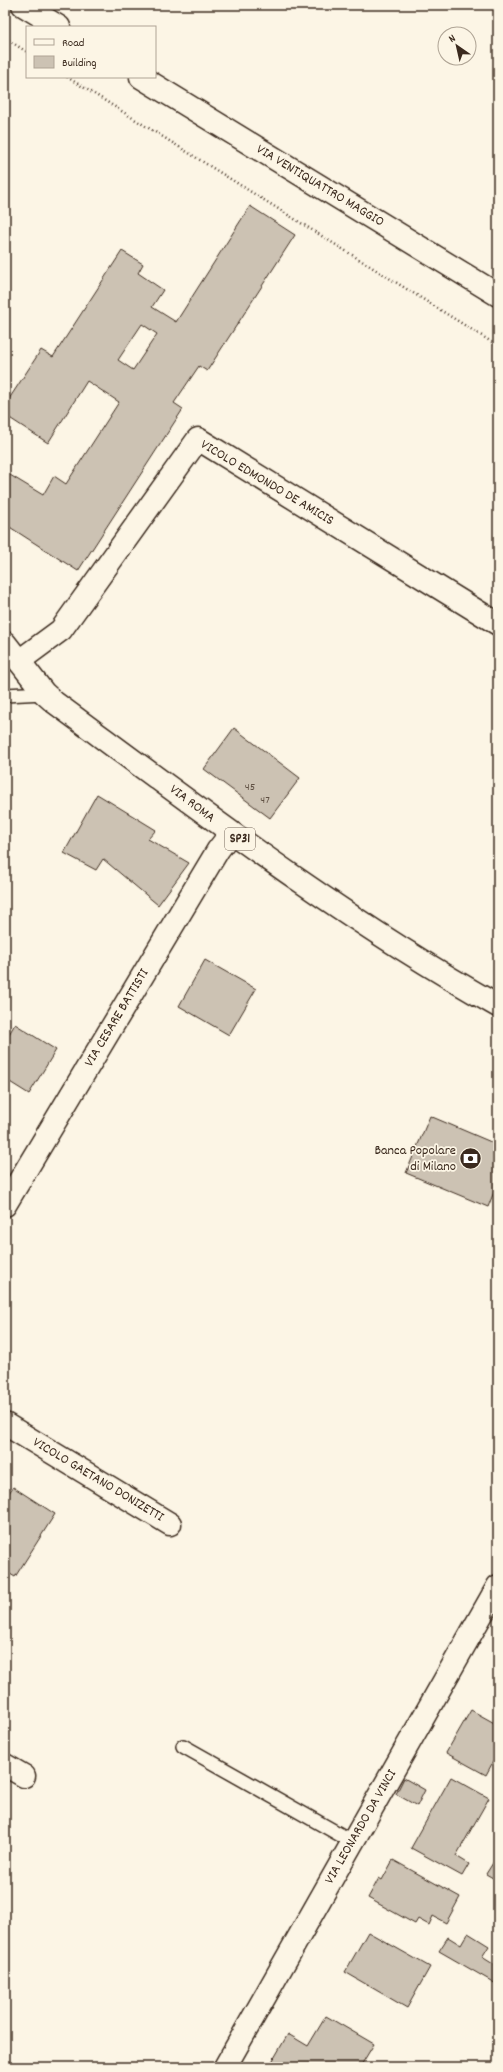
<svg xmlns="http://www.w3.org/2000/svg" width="503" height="2072" viewBox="0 0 503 2072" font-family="Dekko,sans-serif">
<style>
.building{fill:#ccc2b3;stroke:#3b2a1e;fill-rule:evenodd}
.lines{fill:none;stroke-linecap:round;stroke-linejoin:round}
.service-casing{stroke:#3b2a1e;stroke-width:16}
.minor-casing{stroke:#3b2a1e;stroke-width:25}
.primary-casing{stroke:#3b2a1e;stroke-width:25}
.path{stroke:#3b2a1e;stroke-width:2.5;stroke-dasharray:1 3;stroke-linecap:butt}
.service{stroke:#fcf5e5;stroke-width:13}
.minor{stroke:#fcf5e5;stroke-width:22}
.primary{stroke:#fcf5e5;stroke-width:22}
.labels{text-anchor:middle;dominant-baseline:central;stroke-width:3.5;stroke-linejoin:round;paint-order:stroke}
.number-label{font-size:12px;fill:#5f5043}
.shield{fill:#fcf5e5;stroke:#75675a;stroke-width:1}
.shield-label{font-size:13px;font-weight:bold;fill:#3b2a1e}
.street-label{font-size:14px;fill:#3b2a1e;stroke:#fcf5e5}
.poi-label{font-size:14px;fill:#3b2a1e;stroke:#fcf5e5;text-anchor:end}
</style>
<rect width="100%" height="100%" fill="#fcf5e5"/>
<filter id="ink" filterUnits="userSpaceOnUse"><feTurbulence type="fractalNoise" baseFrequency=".025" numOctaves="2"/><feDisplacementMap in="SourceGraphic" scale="8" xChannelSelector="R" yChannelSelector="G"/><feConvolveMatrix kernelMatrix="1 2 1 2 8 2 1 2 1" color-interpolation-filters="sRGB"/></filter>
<g filter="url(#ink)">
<g class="building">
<path d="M250,206l45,29 -88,136 -8,-5 -25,37 9,6 -105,162 -73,-47v-52l38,23 11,-19 12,8 53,-82 -32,-21 -39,62 -43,-28v-10l36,-55 12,7 69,-106 21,13 -5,9 25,17 -11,17 24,15zM142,324l15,10 -24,36 -15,-10z"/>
<polygon points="234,728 300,778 270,818 204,769"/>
<polygon points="97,794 156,830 148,839 189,863 158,905 103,859 96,870 64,853"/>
<polygon points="205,960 256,989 229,1035 179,1006"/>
<polygon points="15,1024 56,1050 29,1094 5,1079 5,1041"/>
<polygon points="430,1116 498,1145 498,1182 488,1207 406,1173"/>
<polygon points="13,1487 55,1514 15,1577 5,1571 5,1499"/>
<polygon points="471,1710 498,1725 498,1762 494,1760 486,1775 446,1753"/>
<polygon points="451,1777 489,1798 456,1856 469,1864 462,1876 411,1848"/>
<polygon points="404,1778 425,1790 417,1806 396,1794"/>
<polygon points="498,1855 498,1881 486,1874"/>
<polygon points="393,1860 460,1897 446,1923 433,1916 429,1925 418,1919 415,1924 368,1898 379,1878 382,1880"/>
<polygon points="368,1932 430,1967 407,2008 345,1972"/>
<polygon points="468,1933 489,1946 482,1957 498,1967 498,1985 439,1951 448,1937 461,1945"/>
<polygon points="326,2016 374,2044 360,2067 269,2067 288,2034 308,2046"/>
</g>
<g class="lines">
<defs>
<g id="service">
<polyline points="5,695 44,693"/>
<polyline points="183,1746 353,1842"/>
</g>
<g id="minor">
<polyline points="23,5 59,27"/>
<polyline points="141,77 498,295"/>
<polyline points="19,661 61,630 198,439 498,624"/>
<polyline points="5,1205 218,850 231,833"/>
<polyline points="5,1424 170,1524"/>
<polyline points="5,1765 24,1776"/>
<polyline points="225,2067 498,1586"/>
</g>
<path id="primary" d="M5,643l39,50 10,9c145,107 287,216 444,304"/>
</defs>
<use href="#service" class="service-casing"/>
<use href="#minor" class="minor-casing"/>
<use href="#primary" class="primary-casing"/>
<g class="path">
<polyline points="5,38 27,52"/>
<polyline points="67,77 498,346"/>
</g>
<use href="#service" class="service"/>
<use href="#minor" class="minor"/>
<use href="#primary" class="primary"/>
</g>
</g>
<defs>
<symbol id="bank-disc" viewBox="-11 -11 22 22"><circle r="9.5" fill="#3b2a1e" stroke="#fcf5e5"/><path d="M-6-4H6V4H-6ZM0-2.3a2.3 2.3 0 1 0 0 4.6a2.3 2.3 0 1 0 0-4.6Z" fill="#fff"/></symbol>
</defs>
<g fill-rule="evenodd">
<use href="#bank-disc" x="458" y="1146" width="25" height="25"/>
</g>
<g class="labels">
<g class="number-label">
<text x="250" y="787">45</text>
<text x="265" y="800">47</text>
</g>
<rect class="shield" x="225" y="828" width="30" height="22" rx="3"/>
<g class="shield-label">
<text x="240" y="839">SP31</text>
</g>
<g class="street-label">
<text transform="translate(320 186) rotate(31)">VIA VENTIQUATTRO MAGGIO</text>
<text transform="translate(267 483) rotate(31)">VICOLO EDMONDO DE AMICIS</text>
<text transform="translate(192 804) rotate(37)">VIA ROMA</text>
<text transform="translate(117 1018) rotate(-59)">VIA CESARE BATTISTI</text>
<text transform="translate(98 1480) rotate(31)">VICOLO GAETANO DONIZETTI</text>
<text transform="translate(361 1827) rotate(-60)">VIA LEONARDO DA VINCI</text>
</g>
<g class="poi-label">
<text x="456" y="1151">Banca Popolare<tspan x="456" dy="16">di Milano</tspan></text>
</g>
</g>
<rect width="503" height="2072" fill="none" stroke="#fcf5e5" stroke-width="20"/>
<rect x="10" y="10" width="483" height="2052" fill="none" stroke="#3b2a1e" stroke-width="1.5" filter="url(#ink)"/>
<rect x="26" y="26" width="130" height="52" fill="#fcf5e5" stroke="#afa495"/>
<rect x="34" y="39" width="20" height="6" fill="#fcf5e5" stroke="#afa495"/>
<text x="62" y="46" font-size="12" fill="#3b2a1e">Road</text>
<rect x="34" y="56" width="20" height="12" fill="#ccc2b3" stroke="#afa495"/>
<text x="62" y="66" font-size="12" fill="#3b2a1e">Building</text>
<g transform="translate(457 46) rotate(326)"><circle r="19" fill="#fcf5e5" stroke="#afa495"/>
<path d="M0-3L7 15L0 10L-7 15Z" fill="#3b2a1e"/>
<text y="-6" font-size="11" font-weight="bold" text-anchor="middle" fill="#3b2a1e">N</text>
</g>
</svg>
